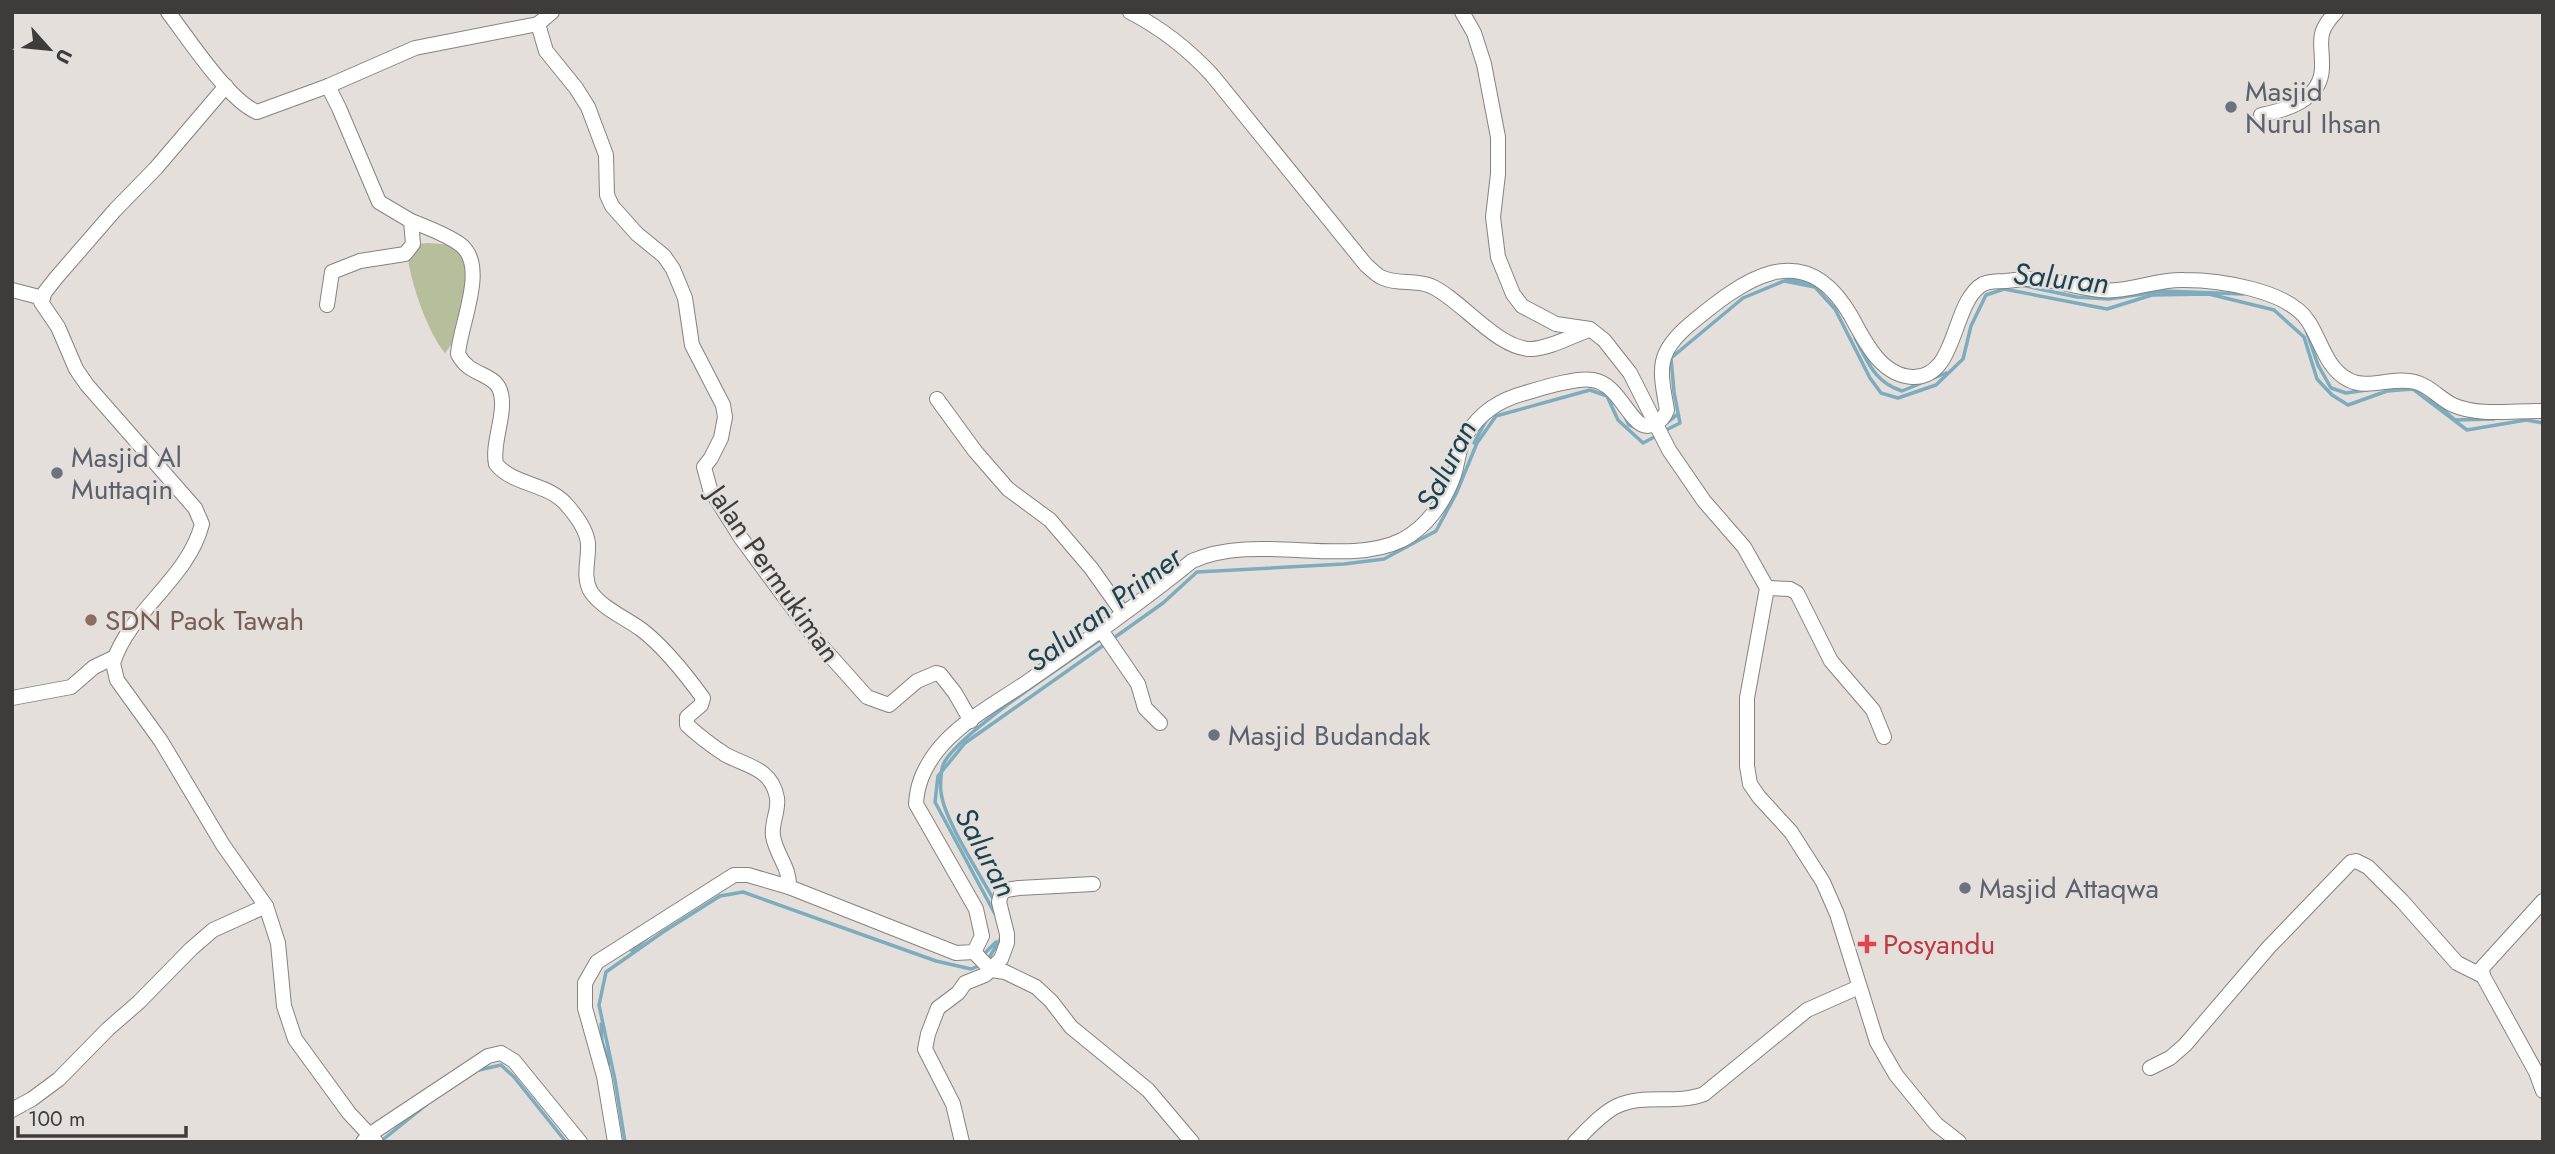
<svg xmlns="http://www.w3.org/2000/svg" width="2555" height="1154" viewBox="0 0 2555 1154" font-family="Jost,sans-serif">
<style>
.green{fill:#b7be9c}
.lines{fill:none;stroke-linecap:round;stroke-linejoin:round}
.stream{stroke:#7cacbe;stroke-width:3.5}
.minor-casing{stroke:#87827f;stroke-width:16}
.minor{stroke:#fff;stroke-width:14}
.worship-dot{fill:#6b7280;stroke:#e5dfdc;stroke-width:2.5}
.education-dot{fill:#8d6e63;stroke:#e5dfdc;stroke-width:2.5}
.health-dot{fill:#e0444e;stroke:#e5dfdc;stroke-width:2.5}
.labels{text-anchor:middle;dominant-baseline:central;stroke-width:5;stroke-linejoin:round;paint-order:stroke}
.worship-label{font-size:28px;fill:#5b616d;stroke:#e5dfdc;text-anchor:start}
.street-label{font-size:28px;fill:#3e3c3b;stroke:#e5dfdc}
.education-label{font-size:28px;fill:#785e54;stroke:#e5dfdc;text-anchor:start}
.health-label{font-size:28px;fill:#be3a42;stroke:#e5dfdc;text-anchor:start}
.water-label{font-size:30px;font-style:italic;fill:#194352;stroke:#e5dfdc}
</style>
<rect width="100%" height="100%" fill="#e5dfdc"/>
<path class="green" d="M428,243l25,2 16,22 -18,78 -6,8c-18,-21 -37,-77 -38,-104l8,-5z"/>
<g class="lines">
<g class="stream">
<polyline points="1785,281 1790,279 1814,286"/>
<polyline points="2021,285 2077,297 2109,299 2163,291 2243,294"/>
<polyline points="2306,330 2318,365 2331,388 2346,393 2367,390"/>
<path d="M1855,338c13,24 19,44 47,53l44,-18"/>
<polyline points="2430,398 2455,420 2494,419"/>
<polyline points="1625,417 1629,425 1636,428"/>
<polyline points="1665,424 1678,414"/>
<polyline points="1664,431 1680,423 1674,392 1671,358 1743,298 1784,281 1815,287 1835,309 1870,378 1881,393 1898,398 1936,385 1963,359 1971,326 1986,295 2004,289 2107,309 2152,295 2209,294 2274,310 2304,337 2317,379 2332,395 2348,405 2387,391 2413,389 2467,430 2526,420 2543,423"/>
<polyline points="1474,443 1487,419"/>
<polyline points="1111,640 1163,603 1197,572 1344,564 1384,559 1436,531 1456,494 1477,443 1496,416 1590,390 1607,396 1618,420 1643,443 1658,435"/>
<path d="M995,902c-15,-28 -51,-82 -54,-110 -1,-6 0,-21 2,-27 11,-29 127,-104 158,-126"/>
<polyline points="995,914 935,802 938,776 965,743 1104,645"/>
<polyline points="632,951 647,938"/>
<polyline points="982,956 996,942"/>
<polyline points="987,961 1001,938"/>
<polyline points="601,1024 602,1042 610,1064"/>
<polyline points="479,1070 501,1065 514,1077 566,1142"/>
<polyline points="380,1142 426,1105"/>
<polyline points="625,1142 615,1080 599,1005 606,972 663,932 720,896 743,892 936,961 971,969 981,965"/>
</g>
<defs>
<g id="minor">
<path d="M168,12c20,26 60,88 89,100l71,-26 87,-38 123,-24 14,-12"/>
<path d="M1130,12c31,16 58,37 82,63l154,190c5,4 11,11 17,13 16,7 31,1 48,8 31,14 67,64 101,63 19,-1 39,-13 57,-19"/>
<polyline points="1462,12 1474,33 1484,64 1498,137 1498,174 1493,217 1498,257 1513,294 1522,306 1556,324 1590,329 1604,340 1630,373 1669,450 1704,501 1744,547 1767,588 1747,698 1747,766 1750,784 1759,797 1791,832 1823,882 1837,914 1877,1042 1896,1075 1936,1124 1959,1142"/>
<polyline points="538,24 546,51 576,88 588,107 606,155 607,195 612,206 637,234 664,256 673,269 685,298 692,345 723,405 725,417 721,438 711,458 704,467 710,489 741,538 817,641 867,697 889,705 917,681 936,673 940,674 955,693 971,721"/>
<path d="M226,86l-70,82 -41,42 -59,68 -11,14 -4,10 17,25 18,42 11,16 108,123 7,16c-14,55 -72,86 -89,139l4,17 44,61 62,104 43,61 12,37 6,63 11,33 54,74 27,29"/>
<path d="M2261,115c25,-5 60,-15 61,-47 1,-26 -8,-33 14,-56"/>
<path d="M411,221c17,7 35,13 50,24 27,22 -1,79 -3,109 10,21 34,19 41,34 10,21 -8,54 -3,76 17,21 50,19 69,39 9,10 22,27 23,41 1,16 -6,33 3,48 12,17 35,26 51,38 22,17 45,46 61,68l-2,7 -14,12v8c12,11 25,21 39,30 20,11 46,13 51,43 2,13 -6,25 -4,38 3,19 17,31 16,51"/>
<polyline points="12,290 43,298"/>
<polyline points="327,305 332,272 360,261 405,254 413,244 411,221 379,202 339,108 328,86"/>
<polyline points="937,399 975,451 1008,489 1050,520 1091,568 1123,613"/>
<polyline points="1767,588 1790,589 1797,593 1831,661 1873,710 1884,737"/>
<polyline points="1101,630 1138,684 1145,708 1160,723"/>
<polyline points="12,698 71,687 94,667 115,657"/>
<polyline points="2543,901 2482,968 2483,976 2536,1072 2543,1091"/>
<polyline points="974,952 991,970 1005,972 1036,987 1051,1001 1071,1027 1148,1090 1192,1142"/>
<polyline points="2150,1068 2170,1058 2185,1045 2269,947 2351,862 2356,861 2368,867 2402,901 2457,963 2483,976"/>
<polyline points="12,1110 32,1099 59,1079 108,1029 139,1002 191,949 213,930 266,906"/>
<polyline points="363,1142 369,1135 488,1056 501,1053 514,1061 580,1142"/>
<path d="M615,1142l-11,-66 -19,-68v-25l12,-21 137,-87h14l41,12 167,66 18,-1 8,-16 -6,-27 -60,-105c1,-19 7,-33 18,-49 22,-31 62,-52 93,-73 56,-39 112,-78 165,-121 65,-29 152,7 210,-21 25,-13 43,-39 52,-65 4,-13 5,-29 12,-40 15,-23 33,-35 59,-42 17,-5 51,-16 68,-13 22,4 30,28 45,42 11,10 25,-1 29,-12 -7,-40 -12,-56 22,-85 53,-44 114,-92 162,-9 13,24 29,59 61,61 46,2 39,-75 71,-93 7,-3 15,-3 22,-3 11,-1 23,-3 34,-2 21,2 41,9 61,11 28,3 55,-11 84,-10 35,0 104,10 124,41 13,19 18,48 41,59 19,10 44,-4 66,2 14,3 25,17 38,23 27,12 62,5 90,6"/>
<polyline points="962,1142 953,1104 925,1049 928,1034 938,1008 958,993 965,983 985,975 1001,959 1007,943 1007,934 999,902 1001,894 1006,890 1019,888 1093,884"/>
<path d="M1575,1142c12,-12 27,-29 42,-36 27,-13 59,-1 87,-12l103,-84 52,-23"/>
</g>
</defs>
<use href="#minor" class="minor-casing"/>
<use href="#minor" class="minor"/>
</g>
<g class="worship-dot">
<circle cx="2231" cy="107" r="7"/>
<circle cx="57" cy="473" r="7"/>
<circle cx="1214" cy="735" r="7"/>
<circle cx="1965" cy="888" r="7"/>
</g>
<circle class="education-dot" cx="91" cy="620" r="7"/>
<path class="health-dot" d="M1863.5 933.5h7v7h7v7h-7v7h-7v-7h-7v-7h7z"/>
<g class="labels">
<g class="worship-label">
<text x="2245" y="91">Masjid<tspan x="2245" dy="32">Nurul Ihsan</tspan></text>
<text x="71" y="457">Masjid Al<tspan x="71" dy="32">Muttaqin</tspan></text>
<text x="1228" y="735">Masjid Budandak</text>
<text x="1979" y="888">Masjid Attaqwa</text>
</g>
<g class="street-label">
<text transform="translate(774 574) rotate(55)">Jalan Permukiman</text>
</g>
<g class="education-label">
<text x="105" y="620">SDN Paok Tawah</text>
</g>
<g class="health-label">
<text x="1883" y="944">Posyandu</text>
</g>
<g class="water-label">
<text transform="translate(2061 278) rotate(6)">Saluran</text>
<text transform="translate(1446 465) rotate(-63)">Saluran</text>
<text transform="translate(1104 609) rotate(-37)">Saluran Primer</text>
<text transform="translate(986 852) rotate(62)">Saluran</text>
</g>
</g>
<rect width="2555" height="1154" fill="none" stroke="#3e3c3b" stroke-width="28"/>
<g transform="translate(49 49) rotate(117)" stroke="#e5dfdc" stroke-width="5" paint-order="stroke">
<path d="M0-5L12 26L0 18L-12 26Z" fill="#3e3c3b"/>
<text y="-10" font-size="19" font-weight="bold" text-anchor="middle" fill="#3e3c3b">U</text>
</g>
<path d="M18 1126v10h168v-10" fill="none" stroke="#3e3c3b" stroke-width="3.5"/>
<text x="28" y="1126" font-size="21" fill="#3e3c3b" stroke="#e5dfdc" stroke-width="5" paint-order="stroke">100 m</text>
</svg>
